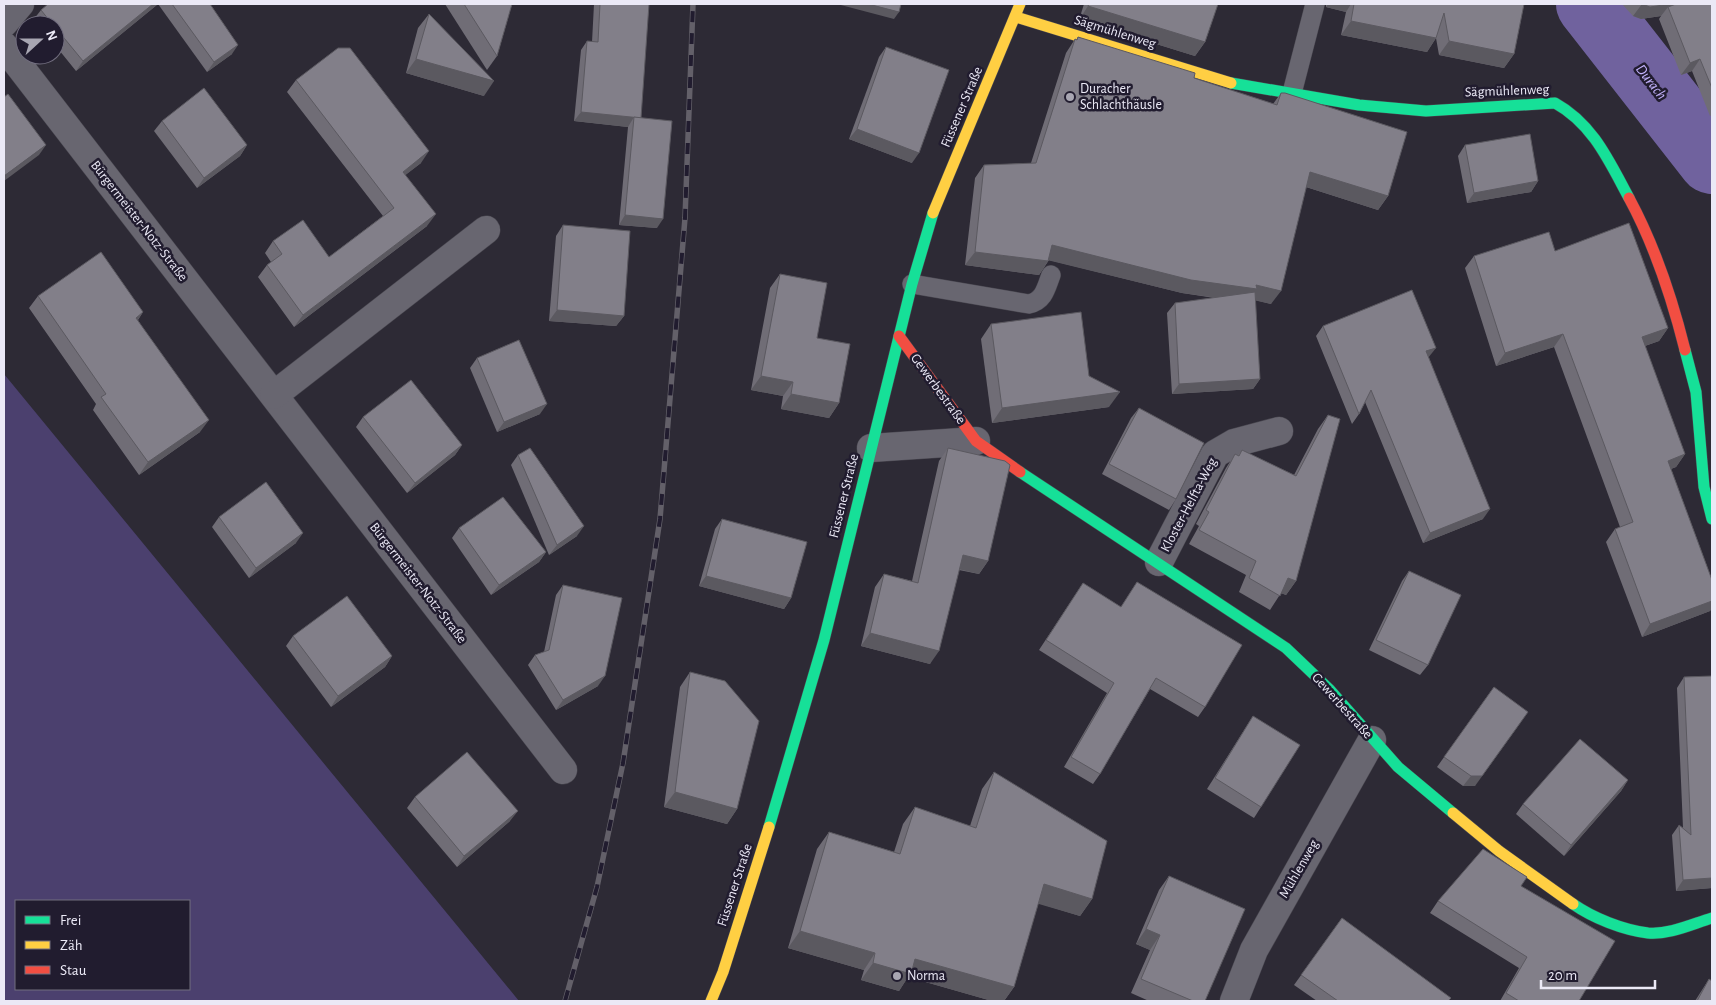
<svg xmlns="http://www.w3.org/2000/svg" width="1716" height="1005" viewBox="0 0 1716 1005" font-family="'Alegreya Sans',sans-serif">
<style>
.green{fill:#4b406e;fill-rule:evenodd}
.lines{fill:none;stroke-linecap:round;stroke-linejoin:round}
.river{stroke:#70629e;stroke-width:68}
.lane-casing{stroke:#494750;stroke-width:20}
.street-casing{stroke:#494750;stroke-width:29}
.fast-casing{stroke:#494750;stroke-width:12}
.slow-casing{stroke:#494750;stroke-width:12}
.jam-casing{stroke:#494750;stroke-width:12}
.lane{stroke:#686670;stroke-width:19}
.street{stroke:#686670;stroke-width:28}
.fast{stroke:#16e098;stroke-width:11}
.slow{stroke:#ffcf43;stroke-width:11}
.jam{stroke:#f24e42;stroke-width:11}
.rail-casing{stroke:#636069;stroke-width:5.5}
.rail{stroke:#211c2f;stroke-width:4;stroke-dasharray:11;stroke-linecap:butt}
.wall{fill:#706d76}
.shaded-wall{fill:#5b5960}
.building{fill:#827f89;stroke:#5b5960}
.poi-dot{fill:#a8a6b2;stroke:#211c2f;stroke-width:2}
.labels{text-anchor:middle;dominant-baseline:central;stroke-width:5;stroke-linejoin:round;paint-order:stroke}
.street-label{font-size:14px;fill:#ebe9f6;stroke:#211c2f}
.poi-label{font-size:14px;fill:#ebe9f6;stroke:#211c2f;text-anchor:start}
.water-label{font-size:15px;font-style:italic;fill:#c3b3fd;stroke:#211c2f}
</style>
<rect width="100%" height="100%" fill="#2d2a35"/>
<path class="green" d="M4,374l515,627h-515zM16,901h173v88h-173z"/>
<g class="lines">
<polyline class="river" points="1590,4 1712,160"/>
<defs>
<g id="lane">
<polyline points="1292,93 1315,4"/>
<path d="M912,284l117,20c15,-3 17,-16 22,-29"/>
</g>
<g id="street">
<polyline points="4,23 20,4"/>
<polyline points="4,46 563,770"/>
<polyline points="274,395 486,230"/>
<polyline points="871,448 976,441"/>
<polyline points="1159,562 1215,454 1234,443 1279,431"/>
<polyline points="1234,1001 1254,950 1372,740"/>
</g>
<g id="fast">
<path d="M1231,83l128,22 67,6 129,-8c38,21 54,58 74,95"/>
<polyline points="1685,350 1696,392 1704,487 1712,519"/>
<polyline points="1020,472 1286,648 1329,689 1398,767 1453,813"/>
<polyline points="769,827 824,640 912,284 933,213"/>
<path d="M1573,904c20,14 50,26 75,29 21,2 44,-9 64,-15"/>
</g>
<g id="slow">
<polyline points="1016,17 1231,83"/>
<polyline points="933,213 1020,4"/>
<polyline points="1453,813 1499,851 1573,904"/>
<polyline points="711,1001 723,972 769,827"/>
</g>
<g id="jam">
<path d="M1629,198c26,48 43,100 56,152"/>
<polyline points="899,336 976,441 1020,472"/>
</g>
</defs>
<use href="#lane" class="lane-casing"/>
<use href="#street" class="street-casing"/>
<use href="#fast" class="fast-casing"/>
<use href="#slow" class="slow-casing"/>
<use href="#jam" class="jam-casing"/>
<use href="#lane" class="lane"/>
<use href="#street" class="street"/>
<use href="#fast" class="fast"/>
<use href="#slow" class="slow"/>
<use href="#jam" class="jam"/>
<defs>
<polyline id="rail" points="565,1001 597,887 623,763 660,519 685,218 693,4"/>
</defs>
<use href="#rail" class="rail-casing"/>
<use href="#rail" class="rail"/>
</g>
<g class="wall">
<polygon points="158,4 76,71 55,45 55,25 39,25 34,19 41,10"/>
<polygon points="158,4 210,4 232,54 207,72"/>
<polygon points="445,4 512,4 497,56 487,70"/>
<polygon points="594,4 649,4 640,118 657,228 619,225 628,127 574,121 581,50 587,41 592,42"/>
<polygon points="1084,4 1218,4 1205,42 1195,56 1079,20"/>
<polygon points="1326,4 1524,4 1514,54 1504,68 1439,55 1436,38 1427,52 1341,35 1346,12 1326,7"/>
<polygon points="1622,4 1712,4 1712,115 1710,116 1692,71 1681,75 1659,19 1661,16 1641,19 1633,16"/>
<polygon points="429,14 484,96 406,73 418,28"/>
<polygon points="1078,37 1194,78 1273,104 1281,93 1388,196 1378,210 1306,187 1271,304 1255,300 1260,379 1253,389 1172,394 1167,313 1175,303 1215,298 1182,293 1049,260 1039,275 965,265 975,178 984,165 1031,163 1066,53 1075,39 1076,40"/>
<polygon points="886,47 912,163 849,139 879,57"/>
<polygon points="296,80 421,163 405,175 427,226 294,327 258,277 267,265 271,262 265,253 273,241 329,257 383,216 287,92"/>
<polygon points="162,121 247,145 240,156 197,188 154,131"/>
<polygon points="1465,145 1538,181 1531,192 1467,203 1458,156"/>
<polygon points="563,225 624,316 616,326 549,321 556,236"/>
<polygon points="1555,251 1668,328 1659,341 1645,346 1685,454 1676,467 1671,469 1712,580 1712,608 1710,611 1642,637 1606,542 1615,529 1620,527 1554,347 1496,366 1465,268 1474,256"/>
<polygon points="780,274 817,338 839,403 829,418 781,409 783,396 751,390 770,288"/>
<polygon points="38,296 143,312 138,320 200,432 139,475 93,410 96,404 29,308"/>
<polygon points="991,324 1089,376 1109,407 992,423 981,339"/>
<polygon points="1323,326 1429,358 1483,519 1423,543 1365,402 1359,414 1352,424 1316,336"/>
<polygon points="477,358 540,414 497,432 470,368"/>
<polygon points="1139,408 1176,499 1169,510 1102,474 1131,418"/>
<polygon points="1328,415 1296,581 1286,595 1281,593 1270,610 1239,592 1246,575 1189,544 1199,526 1196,524 1226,468 1235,454 1238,455 1242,450 1294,475 1318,429"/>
<polygon points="363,417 462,445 455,455 407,493 356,427"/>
<polygon points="948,448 988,561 979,574 959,570 930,664 861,646 875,587 884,574 912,581 939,461"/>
<polygon points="518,455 577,536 549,555 511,465"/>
<polygon points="219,517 296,543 249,578 212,527"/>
<polygon points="722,519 791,598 784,609 699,586 715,529"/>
<polygon points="459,528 546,552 539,562 491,595 452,538"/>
<polygon points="1409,571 1428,665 1420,675 1369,650 1402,581"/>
<polygon points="1137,582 1205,707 1198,717 1150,689 1100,774 1093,784 1064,767 1107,693 1039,650 1083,583 1121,607"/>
<polygon points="563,585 598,686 556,710 528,665 535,655 544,652 556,595"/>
<polygon points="293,636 392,656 385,667 331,707 286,646"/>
<polygon points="690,672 737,809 727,824 664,807 680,687"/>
<polygon points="1712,676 1712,888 1676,891 1672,835 1679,825 1683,828 1677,688 1684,677"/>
<polygon points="1494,687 1475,786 1463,786 1437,767"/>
<polygon points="1253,716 1261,807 1254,818 1207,789"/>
<polygon points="994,772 1092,899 1080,916 1038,903 1014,987 1004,1001 992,1001 908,977 899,991 861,980 864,970 788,948 817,849 829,832 894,852 903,824 915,807 970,826 982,789"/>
<polygon points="1628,780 1621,791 1564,856 1516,814 1523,804"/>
<polygon points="415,797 510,821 457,867 407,808"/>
<polygon points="1169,876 1205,1001 1149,1001 1131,993 1150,950 1136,944 1159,890"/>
<polygon points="1521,886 1579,1001 1500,1001 1519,968 1430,913 1438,901"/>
<polygon points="1342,918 1448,1001 1317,1001 1294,985"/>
<polygon points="1709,979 1712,1001 1695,1001"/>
</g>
<g class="shaded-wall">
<polygon points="153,4 158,4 76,71 83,61"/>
<polygon points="837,4 868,4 899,12 894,19"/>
<polygon points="1328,4 1351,4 1346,12 1326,7"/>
<polygon points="1642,4 1678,4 1668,7 1661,16 1641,19 1633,16"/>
<polygon points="1088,6 1205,42 1195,56 1079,20"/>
<polygon points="1351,21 1436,38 1427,52 1341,35"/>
<polygon points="1449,41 1514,54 1504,68 1439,55"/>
<polygon points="238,45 232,54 207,72 214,62"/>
<polygon points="416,59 494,81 484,96 406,73"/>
<polygon points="1700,59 1692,71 1681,75 1690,63"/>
<polygon points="581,112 641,118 634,117 628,127 574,121"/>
<polygon points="857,129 919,153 912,163 849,139"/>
<polygon points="46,145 39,155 4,181 4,176"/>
<polygon points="247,145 240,156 197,188 204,178"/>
<polygon points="429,151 421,163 394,184 403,172"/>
<polygon points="1310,172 1388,196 1378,210 1300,185"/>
<polygon points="1538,181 1531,192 1467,203 1474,193"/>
<polygon points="436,214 427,226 294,327 303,315"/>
<polygon points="625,215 663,219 657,228 619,225"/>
<polygon points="1052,245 1256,285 1281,291 1271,304 1249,299 1247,302 1182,293 1043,259"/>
<polygon points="975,252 1048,261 1039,275 965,265"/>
<polygon points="557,310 624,316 616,326 549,321"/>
<polygon points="143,312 134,325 136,318"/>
<polygon points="1668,328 1659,341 1633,350 1642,337"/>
<polygon points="1563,334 1554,347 1496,366 1505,353"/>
<polygon points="1436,348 1428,358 1426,351"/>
<polygon points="761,376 793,382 783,396 751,390"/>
<polygon points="1260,379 1253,389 1172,394 1179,384"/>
<polygon points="1120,392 1109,407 992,423 1002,408"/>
<polygon points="791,394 839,403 829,418 781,409"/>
<polygon points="547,404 540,414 497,432 504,422"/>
<polygon points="209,420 200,432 139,475 148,462"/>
<polygon points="462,445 455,455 407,493 415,483"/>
<polygon points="1685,454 1676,467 1659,473 1668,461"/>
<polygon points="1490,509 1483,519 1423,543 1430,533"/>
<polygon points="584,526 577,536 549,555 557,545"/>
<polygon points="303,533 296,543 249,578 256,568"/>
<polygon points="546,552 539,562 491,595 499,585"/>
<polygon points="963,555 988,561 979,574 954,568"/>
<polygon points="706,576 791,598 784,609 699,586"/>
<polygon points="1288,578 1296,581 1286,595 1278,592"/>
<polygon points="1712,601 1712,608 1710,611 1642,637 1650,624"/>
<polygon points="870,633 939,651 930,664 861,646"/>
<polygon points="392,656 385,667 331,707 338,696"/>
<polygon points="605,676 598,686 556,710 563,700"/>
<polygon points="1521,722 1475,786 1463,786 1471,776"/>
<polygon points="1628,780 1621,791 1564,856 1571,845"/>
<polygon points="675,792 737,809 727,824 664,807"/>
<polygon points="518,811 510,821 457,867 464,856"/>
<polygon points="1712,878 1712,888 1676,891 1683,880"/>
<polygon points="1044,884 1092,899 1080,916 1032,902"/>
<polygon points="1146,929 1160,935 1150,950 1136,944"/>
<polygon points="800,931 875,953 864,970 788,948"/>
<polygon points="915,959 1014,987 1004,1001 992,1001 908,977 899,991 861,980 873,963"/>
</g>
<g class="building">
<polygon points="48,4 153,4 83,61 55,27 55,25 53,25 41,10"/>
<polygon points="172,4 210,4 238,45 214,62"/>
<polygon points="464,4 512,4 497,56"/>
<polygon points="600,4 649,4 641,118 581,112 587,41 598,42"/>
<polygon points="868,4 901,4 899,12"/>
<polygon points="1089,4 1218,4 1205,42 1088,6"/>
<polygon points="1354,4 1524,4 1514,54 1449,41 1444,13 1436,38 1351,21"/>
<polygon points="1642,4 1670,4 1650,7"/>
<polygon points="1676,4 1712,4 1712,88 1700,59 1690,63 1668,7"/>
<polygon points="429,14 494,81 416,59"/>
<polygon points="1078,37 1195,73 1194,78 1277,105 1281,93 1285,93 1407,132 1388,196 1310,172 1281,291 1256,285 1257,289 1191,280 1052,245 1048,261 975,252 984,165 1036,163 1075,39 1077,40"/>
<polygon points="886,47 949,70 919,153 857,129"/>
<polygon points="338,48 350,48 429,151 403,172 436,214 303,315 267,265 282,254 273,241 303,220 329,257 394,208 296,80"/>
<polygon points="204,88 247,145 204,178 162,121"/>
<polygon points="8,94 46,145 4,176 4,97"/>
<polygon points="634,117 672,121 663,219 625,215"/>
<polygon points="1530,134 1538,181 1474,193 1465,145"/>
<polygon points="1629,223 1668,328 1642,337 1685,454 1668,461 1712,580 1712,601 1650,624 1615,529 1633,522 1563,334 1505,353 1474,256 1549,232 1555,251"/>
<polygon points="563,225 630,231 624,316 557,310"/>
<polygon points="101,252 143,312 136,318 209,420 148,462 101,397 106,394 38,296"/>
<polygon points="780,274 827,283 817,338 850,344 839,403 791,394 793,382 761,376"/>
<polygon points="1412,290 1436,348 1426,351 1490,509 1430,533 1371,390 1359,414 1323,326"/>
<polygon points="1255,292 1260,379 1179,384 1175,303"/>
<polygon points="1081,312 1089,376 1120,392 1002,408 991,324"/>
<polygon points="519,340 547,404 504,422 477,358"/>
<polygon points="411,380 462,445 415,483 363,417"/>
<polygon points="1139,408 1204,443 1176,499 1109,464"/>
<polygon points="1328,415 1340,419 1296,581 1288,578 1280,596 1249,578 1256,561 1199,530 1209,512 1206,510 1235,454 1239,456 1242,450 1296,476"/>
<polygon points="530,448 584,526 557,545 518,455"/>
<polygon points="948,448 1005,461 1010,465 988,561 963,555 939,651 870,633 884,574 918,583"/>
<polygon points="266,482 303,533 256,568 219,517"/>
<polygon points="503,497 546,552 499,585 459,528"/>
<polygon points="722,519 807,542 791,598 706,576"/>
<polygon points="1409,571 1461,595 1428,665 1376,640"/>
<polygon points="1137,582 1242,645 1205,707 1156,678 1100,774 1071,757 1114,683 1046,640 1083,583 1121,607"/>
<polygon points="563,585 622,598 605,676 563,700 535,655 549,650"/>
<polygon points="347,596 392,656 338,696 293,636"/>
<polygon points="690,672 725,681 759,721 737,809 675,792"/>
<polygon points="1712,676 1712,878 1683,880 1679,825 1691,835 1684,677"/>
<polygon points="1494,687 1528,712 1482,776 1471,776 1444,757"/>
<polygon points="1253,716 1300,745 1261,807 1215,778"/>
<polygon points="1580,739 1628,780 1571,845 1523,804"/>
<polygon points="467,752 518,811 464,856 415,797"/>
<polygon points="994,772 1107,841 1092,899 1044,884 1014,987 915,959 911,974 873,963 875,953 800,931 829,832 900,854 915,807 976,828"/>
<polygon points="1483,849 1527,877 1521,886 1615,941 1579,1001 1519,1001 1506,993 1527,957 1438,901"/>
<polygon points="1169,876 1245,909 1205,1001 1193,1001 1141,979 1160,935 1146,929"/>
<polygon points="1342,918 1451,998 1448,1001 1338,1001 1301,975"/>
<polygon points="1709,979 1712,981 1712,1001 1697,1001"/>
</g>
<g class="poi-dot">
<circle cx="1070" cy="97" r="5"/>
<circle cx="897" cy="976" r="5"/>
</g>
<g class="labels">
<g class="street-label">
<text transform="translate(1115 32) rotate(17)">Sägmühlenweg</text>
<text transform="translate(1507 91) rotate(-2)">Sägmühlenweg</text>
<text transform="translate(962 107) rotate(-67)">Füssener Straße</text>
<text transform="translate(139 221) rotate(52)">Bürgermeister-Notz-Straße</text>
<text transform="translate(938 389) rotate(54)">Gewerbestraße</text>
<text transform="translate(844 496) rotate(-76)">Füssener Straße</text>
<text transform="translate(1189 505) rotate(-62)">Kloster-Helfta-Weg</text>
<text transform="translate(418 583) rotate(52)">Bürgermeister-Notz-Straße</text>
<text transform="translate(1342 706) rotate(48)">Gewerbestraße</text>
<text transform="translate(1299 869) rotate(-60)">Mühlenweg</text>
<text transform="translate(735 885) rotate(-72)">Füssener Straße</text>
</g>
<g class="poi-label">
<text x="1080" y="89">Duracher<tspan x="1080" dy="16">Schlachthäusle</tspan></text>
<text x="907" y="976">Norma</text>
</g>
<g class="water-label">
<text transform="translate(1651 82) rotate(52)">Durach</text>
</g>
</g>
<rect width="1716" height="1005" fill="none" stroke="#ebe9f6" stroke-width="10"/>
<rect x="15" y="900" width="175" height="90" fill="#211c2f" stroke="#726e7f"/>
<rect x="25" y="916" width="25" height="8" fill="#16e098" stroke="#726e7f"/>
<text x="60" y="925" font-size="15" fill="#ebe9f6">Frei</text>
<rect x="25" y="941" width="25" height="8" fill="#ffcf43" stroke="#726e7f"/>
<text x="60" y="950" font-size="15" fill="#ebe9f6">Zäh</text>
<rect x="25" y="966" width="25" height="8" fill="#f24e42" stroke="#726e7f"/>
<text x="60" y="975" font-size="15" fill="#ebe9f6">Stau</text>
<g transform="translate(40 40) rotate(69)"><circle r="24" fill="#211c2f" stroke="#726e7f"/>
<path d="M0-4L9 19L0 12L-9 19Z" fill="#a8a6b2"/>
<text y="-8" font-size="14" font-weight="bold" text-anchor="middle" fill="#ebe9f6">N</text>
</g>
<path d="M1541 980v8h114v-8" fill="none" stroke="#ebe9f6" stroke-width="2.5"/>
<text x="1548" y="980" font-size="15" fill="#ebe9f6" stroke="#211c2f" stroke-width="4" paint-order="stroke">20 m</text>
</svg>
